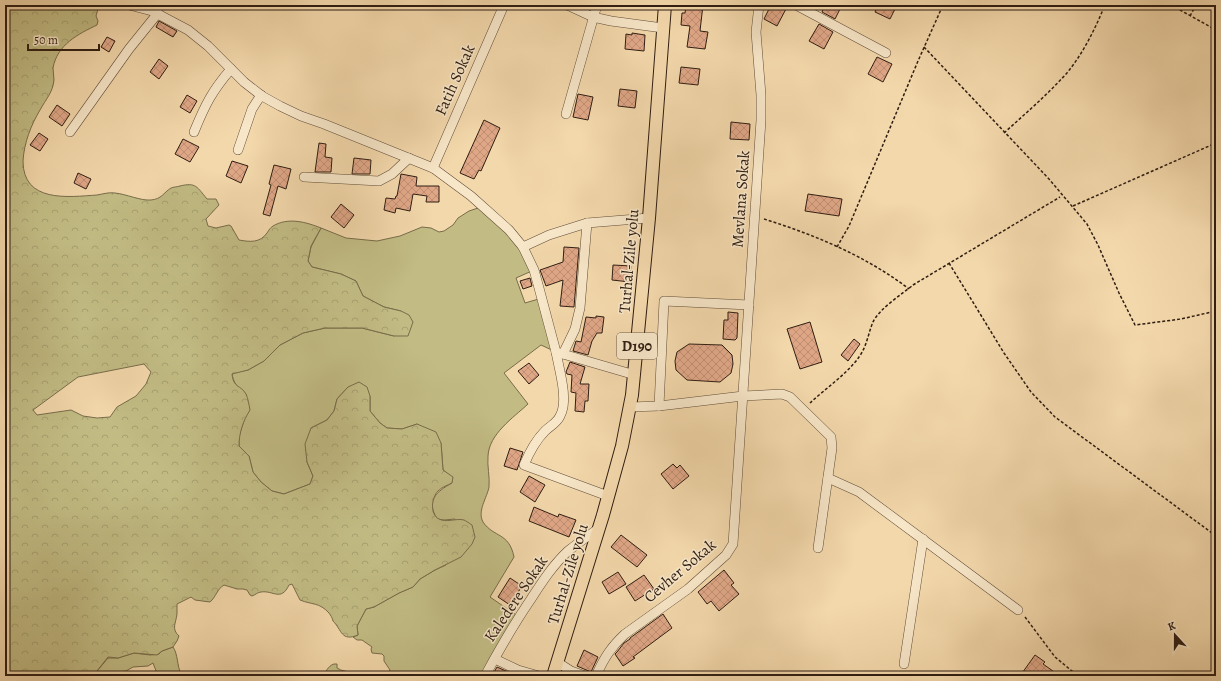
<svg xmlns="http://www.w3.org/2000/svg" width="1221" height="681" viewBox="0 0 1221 681" font-family="Alegreya,serif">
<style>
.grass{fill:#c2bc84;stroke:#786c4b}
.forest{fill:url(#forest-crowns);stroke:#786c4b;fill-rule:evenodd}
.building{fill:url(#building-cross-hatch);stroke:#2f1d12}
.lines{fill:none;stroke-linecap:round;stroke-linejoin:round}
.minor-casing{stroke:#604c38;stroke-width:10}
.major-casing{stroke:#2f1d12;stroke-width:14}
.path{stroke:#2f1d12;stroke-width:1.5;stroke-dasharray:3 2;stroke-linecap:butt}
.minor{stroke:#f7e6c8;stroke-width:9}
.major{stroke:#f3d8ab;stroke-width:12}
.labels{text-anchor:middle;dominant-baseline:central;stroke-width:3;stroke-linejoin:round;paint-order:stroke}
.shield{fill:#f7e6c8;stroke:#6b5949;stroke-width:1}
.shield-label{font-size:15px;font-weight:bold;fill:#2f1d12}
.street-label{font-size:16px;fill:#2f1d12;stroke:#f7e6c8}
</style>
<defs>
<pattern id="forest-crowns" width="20" height="18" patternUnits="userSpaceOnUse"><rect width="20" height="18" fill="#c2bc84"/><path d="M2 6a3 3 0 1 1 6 0M12 15a3 3 0 1 1 6 0" fill="none" stroke="#a7a171"/></pattern>
<pattern id="building-cross-hatch" width="8" height="8" patternUnits="userSpaceOnUse"><rect width="8" height="8" fill="#e0a787"/><path d="M0 0l8 8M0 8l8-8" fill="none" stroke="#c08f74"/></pattern>
</defs>
<rect width="100%" height="100%" fill="#f3d8ab"/>
<filter id="stains"><feTurbulence type="fractalNoise" baseFrequency=".005" numOctaves="4"/><feColorMatrix values="0 0 0 0 .2 0 0 0 0 .09 0 0 0 0 .02 0 0 0 .5 -.17"/></filter>
<radialGradient id="worn" r=".72"><stop offset=".6" stop-color="#630" stop-opacity="0"/><stop offset="1" stop-color="#630" stop-opacity=".3"/></radialGradient>
<g class="grass">
<path d="M484,206l25,24 25,40 -18,8 9,25 17,-5 14,54 -15,-7 -37,28 24,31c-15,14 -39,30 -40,52 -1,10 2,21 1,31 -2,11 -12,24 -6,35 11,16 26,10 31,35l-24,40 29,20 -34,59h-36l-2,-3h-6l-2,3h-66l6,-4h10l1,-2 -6,-9v-5l-2,-2 -10,-1 -1,-4 1,-2 -10,-7h-5l-4,-3 5,-2 -1,-9 9,-17 8,-2 25,-14 14,-6 7,-8 15,-9 11,-5 9,-46 -11,1 -7,-1c-11,-19 -1,-27 15,-36l-4,-9 -5,-4 -2,-27 -24,-19 -15,5 -15,-1 -7,-5 -10,-12v-15l-22,-9 -11,12 -3,12 -7,9 -16,8 -4,34 6,14 -3,8 -26,10 -12,-3 -11,-9 -8,-10 -4,-16 -10,-10v-10l6,-19 1,-23c-8,-6 -13,-11 -14,-21l16,-3 16,-9 16,-16 23,-12 22,-5h37l32,8 7,-25 -17,-4 -21,-11 -7,-15 -15,-7 -29,-7 -4,-6 3,-14 10,-19 25,10 31,3 23,-5 22,-9 9,1 8,4 5,-1 9,-6 5,-7 11,-7z"/>
<path d="M173,647c5,7 4,19 8,27l9,2h-32l-5,-13 -5,3 -15,1 -7,4 -17,2 -3,3h-13l15,-18h10l16,-5 16,2 9,-1 3,-3z"/>
<path d="M334,664h3v4c9,6 20,2 28,8h-45c7,-3 7,-10 14,-12z"/>
</g>
<path class="forest" d="M5,5h93v4l-2,7 2,5 -1,4c-19,9 -40,20 -44,43 0,4 1,8 1,12 -1,12 -8,19 -14,30 -9,15 -16,33 -17,51 0,42 45,36 74,34 6,-1 12,-3 18,-2 11,1 26,8 36,7 11,-1 12,-7 20,-12 2,-1 6,-1 9,-2 16,-4 17,1 27,13h9l3,6 -13,14 2,7 8,2 13,-3 2,1 8,14c11,2 21,3 28,-7 2,-3 3,-5 6,-7 15,-9 33,-4 48,2l-10,18 -3,15 4,6 29,7 15,7 7,15 21,11 17,4 8,4 4,7 -5,14h-14l-32,-8h-37l-22,5 -23,12 -16,16 -16,9 -16,4c1,14 9,11 14,20 2,4 3,11 4,16 -7,11 -11,23 -11,36l10,10 4,16 8,10 11,9 12,3 26,-10 3,-8 -6,-14 -2,-18 6,-16 16,-8 7,-9 3,-12 11,-12 11,-5 8,5 3,9v15l10,12 7,5 15,1 15,-5 19,8 5,11 2,27 10,7 -1,6c-4,2 -10,4 -14,8 -6,6 -9,23 1,28 7,4 17,-1 25,1 2,1 5,3 8,5l3,12 -3,7 -11,13 -26,13 -15,9 -7,8 -14,6 -25,14 -8,2 -9,17 1,9c-17,7 -16,-5 -25,-14 -1,-4 -2,-5 -4,-8 -10,-11 -17,-8 -29,-13l-8,-16 -3,1c-8,17 -16,5 -28,7 -3,0 -6,3 -9,4l-2,-1 -3,-5 -4,-1h-6l-13,-4c-7,4 -8,12 -14,17l-15,-2 -4,-3 -14,7c0,3 0,7 0,10 -1,9 -6,15 2,22l-2,5 -4,6 -11,4 -5,4 -23,-2 -16,5 -10,-1 -15,19h-88zM144,364l7,8 -5,12 -10,12 -19,11 -7,10 -13,1 -14,-2 -12,-6 -34,5 -4,-5 45,-33z"/>
<g class="building">
<polygon points="686,5 703,5 700,31 708,32 705,49 687,47 690,26 681,25 682,13 685,13"/>
<polygon points="771,5 783,5 787,7 777,26 764,19"/>
<polygon points="825,5 842,5 835,19 822,12"/>
<polygon points="878,5 897,5 890,19 875,12"/>
<polygon points="159,21 177,31 173,37 156,27"/>
<polygon points="819,24 833,32 824,49 809,41"/>
<polygon points="632,33 645,35 644,51 625,49 626,34 632,35"/>
<polygon points="107,37 115,41 109,52 101,47"/>
<polygon points="877,57 892,64 883,82 868,74"/>
<polygon points="159,59 168,66 159,79 150,72"/>
<polygon points="681,67 700,69 698,85 679,83"/>
<polygon points="620,89 637,91 635,108 618,106"/>
<polygon points="578,94 593,97 588,120 573,117"/>
<polygon points="187,95 197,101 190,113 180,107"/>
<polygon points="57,105 70,114 62,126 49,117"/>
<polygon points="484,120 500,128 481,171 479,170 474,179 460,173"/>
<polygon points="731,122 750,124 749,140 730,139"/>
<polygon points="39,133 48,139 40,151 30,145"/>
<polygon points="183,139 199,147 190,162 175,154"/>
<polygon points="319,143 326,144 325,157 332,158 331,172 315,172"/>
<polygon points="354,158 371,160 370,174 352,174"/>
<polygon points="232,161 248,166 241,183 226,176"/>
<polygon points="274,165 291,169 286,189 278,186 270,216 263,214 271,185 269,184"/>
<polygon points="78,173 91,179 86,189 74,183"/>
<polygon points="401,174 417,177 416,186 439,186 439,202 426,202 427,196 413,194 410,211 396,208 395,213 384,210 386,198 395,199 396,196 397,196"/>
<polygon points="808,194 842,199 839,216 805,211"/>
<polygon points="341,204 354,215 344,228 331,217"/>
<polygon points="564,247 579,248 574,307 560,306 563,280 546,286 540,270 563,262"/>
<polygon points="613,265 631,266 630,282 612,280"/>
<polygon points="530,278 532,286 523,289 520,281"/>
<polygon points="728,312 738,313 737,338 735,340 723,339 724,320 728,320"/>
<polygon points="596,316 604,317 602,333 597,333 592,341 588,355 573,351 576,341 581,342 586,317 596,318"/>
<polygon points="810,322 822,362 800,369 787,329"/>
<polygon points="854,339 860,344 848,361 841,355"/>
<polygon points="689,344 722,345 732,355 733,364 731,373 720,382 687,380 676,370 675,361 677,352"/>
<polygon points="570,362 585,367 580,384 589,384 588,401 585,401 584,412 575,411 576,393 571,392 572,375 567,374 566,372"/>
<polygon points="529,363 539,375 529,384 518,371"/>
<polygon points="510,448 523,452 517,470 504,466"/>
<polygon points="673,464 677,468 680,465 689,476 673,489 661,474"/>
<polygon points="529,476 545,485 535,502 520,492"/>
<polygon points="534,507 558,517 559,514 576,520 569,537 529,521"/>
<polygon points="621,535 647,555 637,567 611,547"/>
<polygon points="724,570 734,583 731,585 739,594 719,611 711,601 707,604 698,592"/>
<polygon points="618,572 626,584 609,594 602,582"/>
<polygon points="644,575 654,589 635,601 626,587"/>
<polygon points="510,578 522,586 510,605 498,597"/>
<polygon points="663,614 672,628 633,657 635,658 623,666 615,654 617,652 624,643 630,639 630,638"/>
<polygon points="584,650 598,657 591,672 577,666"/>
<polygon points="1035,655 1045,662 1043,664 1060,676 1020,676"/>
<polygon points="497,667 515,675 517,676 492,676"/>
</g>
<g class="lines">
<defs>
<g id="minor">
<polyline points="129,5 152,11 188,30 208,46 244,82 262,96 280,106 301,116 324,124 433,168 471,196 509,230 523,247 534,270 539,288 556,352 635,375"/>
<polyline points="567,5 593,17 611,21 663,28"/>
<polyline points="796,5 886,53"/>
<polyline points="566,114 597,5"/>
<polyline points="70,132 129,49 158,13"/>
<path d="M194,132c11,-27 18,-41 37,-63"/>
<polyline points="238,150 252,109 261,95"/>
<polyline points="433,168 504,5"/>
<polyline points="304,177 379,181 392,174 409,158"/>
<polyline points="523,247 549,235 587,223 649,218"/>
<path d="M556,352c3,17 13,49 4,64 -3,7 -10,10 -15,15 -10,10 -16,22 -21,34l84,31"/>
<polyline points="563,354 575,329 580,308 587,223"/>
<polyline points="659,406 664,301 749,305"/>
<polyline points="630,407 659,406 743,396 782,394 790,397 831,437 832,448 818,548"/>
<polyline points="828,478 859,492 1018,610"/>
<polyline points="495,659 518,670 539,676"/>
<polyline points="557,662 571,671 585,676"/>
<polyline points="904,664 923,539"/>
<path d="M485,676c14,-26 29,-52 46,-77 11,-17 22,-34 37,-48 10,-8 20,-15 30,-22"/>
<path d="M596,676c8,-18 15,-29 29,-42l63,-45 38,-34 7,-11 28,-424v-25l-5,-63 3,-27"/>
</g>
<polyline id="major" points="553,676 603,515 622,446 632,395 649,218 665,5"/>
</defs>
<use href="#minor" class="minor-casing"/>
<use href="#major" class="major-casing"/>
<g class="path">
<polyline points="1171,5 1216,30"/>
<polyline points="1190,16 1196,5"/>
<polyline points="924,47 1049,179 1087,224 1098,245 1119,293 1135,325 1181,319 1216,311"/>
<path d="M1004,133c21,-19 43,-38 62,-59 17,-20 29,-45 39,-69"/>
<polyline points="1073,206 1216,143"/>
<path d="M764,219c51,16 102,37 145,70"/>
<polyline points="837,247 849,226 918,61 943,5"/>
<polyline points="949,263 1004,353 1031,392 1055,417 1216,536"/>
<path d="M810,403c15,-14 38,-30 49,-46 8,-11 9,-23 14,-35 6,-13 29,-28 40,-37l147,-88"/>
<polyline points="1025,617 1055,657 1078,676"/>
</g>
<use href="#minor" class="minor"/>
<use href="#major" class="major"/>
</g>
<g class="labels">
<rect class="shield" x="617" y="333" width="40" height="26" rx="3"/>
<g class="shield-label">
<text x="637" y="346">D190</text>
</g>
<g class="street-label">
<text transform="translate(455 80) rotate(-66)">Fatih Sokak</text>
<text transform="translate(741 199) rotate(-86)">Mevlana Sokak</text>
<text transform="translate(629 261) rotate(-85)">Turhal-Zile yolu</text>
<text transform="translate(680 571) rotate(-40)">Cevher Sokak</text>
<text transform="translate(568 574) rotate(-73)">Turhal-Zile yolu</text>
<text transform="translate(516 599) rotate(-56)">Kaledere Sokak</text>
</g>
</g>
<rect width="1221" height="681" fill="none" stroke="#f3d8ab" stroke-width="20"/>
<rect x="6" y="6" width="1209" height="669" fill="none" stroke="#2f1d12" stroke-width="2"/>
<rect x="10" y="10" width="1201" height="661" fill="none" stroke="#2f1d12"/>
<g transform="translate(1175 635) rotate(339)" stroke="#f7e6c8" stroke-width="3" paint-order="stroke">
<path d="M0-3L7 15L0 10L-7 15Z" fill="#2f1d12"/>
<text y="-6" font-size="11" font-weight="bold" text-anchor="middle" fill="#2f1d12">K</text>
</g>
<path d="M28 44v6h71v-6" fill="none" stroke="#2f1d12" stroke-width="2"/>
<text x="34" y="44" font-size="12" fill="#2f1d12" stroke="#f7e6c8" stroke-width="3" paint-order="stroke">50 m</text>
<rect width="100%" height="100%" filter="url(#stains)"/>
<rect width="100%" height="100%" fill="url(#worn)"/>
</svg>
